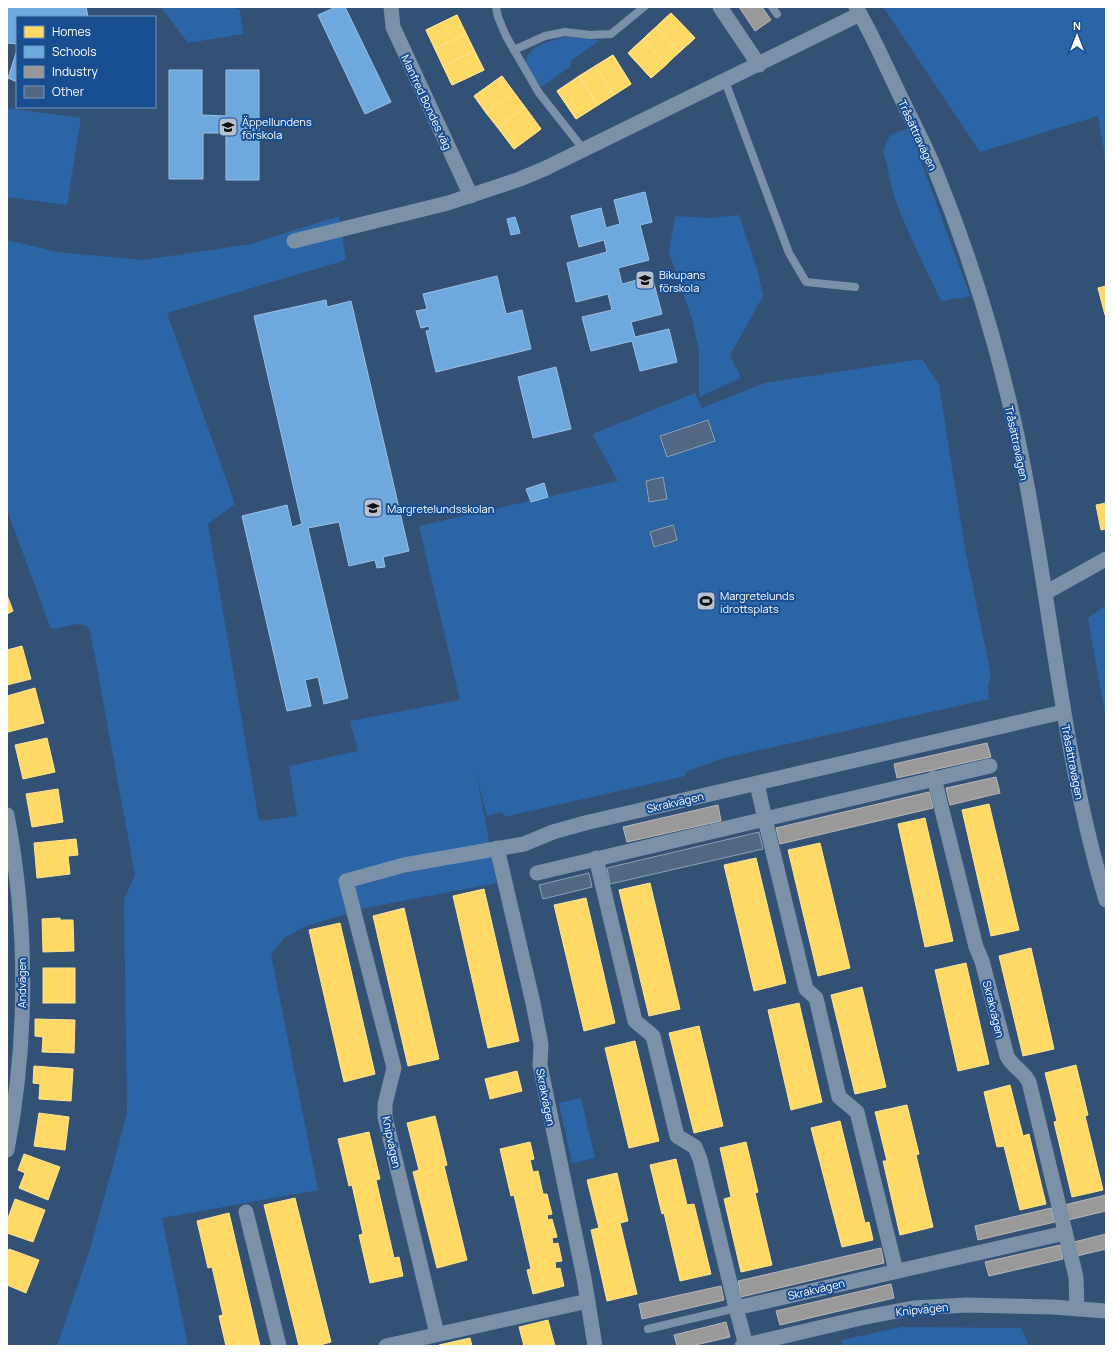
<svg xmlns="http://www.w3.org/2000/svg" width="1113" height="1353" viewBox="0 0 1113 1353" font-family="Manrope,sans-serif">
<style>
.green{fill:#2c65a6}
.homes{fill:#ffd966;stroke:#ffe494}
.schools{fill:#6fa8dc;stroke:#9ac2e6}
.industry{fill:#999;stroke:#b8b8b8}
.building{fill:#506884;stroke:#8fa1b6}
.lines{fill:none;stroke-linecap:round;stroke-linejoin:round}
.service{stroke:#7b91a8;stroke-width:8}
.minor{stroke:#7b91a8;stroke-width:15}
.labels{text-anchor:middle;dominant-baseline:central;stroke-width:4;stroke-linejoin:round;paint-order:stroke}
.street-label{font-size:11px;fill:#fff;stroke:#184e90}
.poi-label{font-size:11px;fill:#fff;stroke:#184e90;text-anchor:start}
</style>
<rect width="100%" height="100%" fill="#335175"/>
<g class="green">
<polygon points="161,7 232,7 240,10 243,34 188,43"/>
<polygon points="883,7 1106,7 1106,163 1098,116 980,152"/>
<path d="M566,37l34,3 -28,20 -1,6 -30,21c-4,-6 -12,-14 -14,-21 -6,-20 27,-26 39,-29z"/>
<polygon points="7,108 81,118 67,205 7,197"/>
<path d="M909,128l61,168 -29,5c-16,-34 -33,-67 -46,-102 -5,-16 -7,-33 -12,-48l7,-16z"/>
<polygon points="739,215 758,272 763,296 730,355 741,378 699,397 699,351 692,319 669,252 675,216 710,218"/>
<polygon points="339,216 346,260 167,313 235,504 208,524 259,821 297,816 289,766 358,751 350,721 460,700 419,526 618,481 592,434 695,393 702,408 764,383 922,359 939,385 965,549 991,675 988,687 989,699 724,758 685,772 685,776 504,817 503,812 487,816 476,772 497,883 370,907 306,926 284,938 271,955 318,1190 162,1218 188,1346 57,1346 90,1249 127,1114 124,899 135,875 90,630 87,626 78,624 51,629 7,510 7,240 57,252 143,260 251,244"/>
<polygon points="1106,605 1106,720 1088,618"/>
<polygon points="581,1098 595,1158 572,1163 559,1103"/>
<polygon points="902,1327 1021,1328 1029,1346 843,1346 842,1340"/>
</g>
<g class="homes">
<polygon points="671,13 695,38 651,78 628,53"/>
<polygon points="671,13 695,38 679,52 656,27"/>
<polygon points="457,15 484,70 452,85 426,30"/>
<polygon points="457,15 466,34 435,49 426,30"/>
<polygon points="656,27 679,52 666,65 643,39"/>
<polygon points="466,34 474,51 443,66 435,49"/>
<polygon points="643,39 666,65 651,78 628,53"/>
<polygon points="474,51 484,70 452,85 443,66"/>
<polygon points="613,55 631,84 576,119 557,91"/>
<polygon points="613,55 631,84 614,95 595,66"/>
<polygon points="595,66 614,95 598,105 579,76"/>
<polygon points="502,76 514,93 486,113 474,96"/>
<polygon points="502,76 541,129 514,149 474,96"/>
<polygon points="579,76 598,105 576,119 557,91"/>
<polygon points="514,93 525,107 498,128 486,113"/>
<polygon points="525,107 541,129 514,149 498,128"/>
<polygon points="1106,286 1106,315 1105,315 1098,288"/>
<polygon points="1106,503 1106,529 1101,530 1096,505"/>
<polygon points="7,595 13,611 7,614"/>
<polygon points="22,646 31,679 7,685 7,650"/>
<polygon points="35,688 44,723 8,732 7,696"/>
<polygon points="47,738 55,772 23,779 15,745"/>
<polygon points="58,789 63,822 32,827 26,794"/>
<polygon points="989,804 1019,930 991,936 962,810"/>
<polygon points="925,818 953,941 925,947 898,824"/>
<polygon points="76,839 78,855 68,856 70,874 37,878 34,843"/>
<polygon points="820,843 850,968 818,976 788,850"/>
<polygon points="756,858 786,983 754,991 724,865"/>
<polygon points="650,883 680,1009 649,1016 619,890"/>
<polygon points="484,889 519,1041 488,1048 453,896"/>
<polygon points="586,898 615,1023 584,1031 554,905"/>
<polygon points="404,908 439,1059 408,1066 373,916"/>
<polygon points="60,918 60,920 73,920 74,951 43,952 42,919"/>
<polygon points="340,923 375,1074 344,1082 309,930"/>
<polygon points="1031,948 1054,1049 1023,1056 999,956"/>
<polygon points="966,963 989,1064 958,1071 935,970"/>
<rect x="43" y="968" width="32" height="35"/>
<polygon points="862,987 886,1087 855,1094 831,995"/>
<polygon points="799,1003 822,1102 791,1110 768,1010"/>
<polygon points="35,1019 75,1020 74,1053 42,1052 43,1037 35,1036"/>
<polygon points="699,1026 723,1126 694,1133 669,1033"/>
<polygon points="635,1041 659,1141 629,1148 605,1048"/>
<polygon points="1076,1065 1088,1115 1085,1116 1103,1190 1072,1197 1054,1122 1057,1121 1045,1073"/>
<polygon points="34,1066 73,1069 71,1101 39,1099 40,1084 33,1083"/>
<polygon points="517,1071 522,1091 490,1099 485,1079"/>
<polygon points="1010,1085 1023,1136 1029,1134 1046,1204 1020,1210 1004,1146 997,1147 984,1092"/>
<polygon points="907,1105 919,1154 916,1155 933,1227 900,1235 883,1161 887,1161 875,1112"/>
<polygon points="39,1113 69,1117 65,1150 34,1146"/>
<polygon points="435,1116 447,1165 444,1166 467,1260 437,1268 413,1172 419,1170 407,1123"/>
<polygon points="840,1121 865,1223 869,1222 873,1240 842,1247 811,1128"/>
<polygon points="369,1132 380,1179 376,1180 394,1258 399,1257 403,1276 370,1283 359,1235 363,1234 352,1185 349,1186 338,1139"/>
<polygon points="530,1142 534,1159 530,1160 533,1172 538,1171 543,1194 547,1194 552,1214 547,1215 548,1220 552,1219 557,1237 552,1238 553,1244 558,1243 562,1261 555,1262 556,1269 560,1268 564,1286 533,1294 527,1270 531,1269 514,1195 511,1196 500,1149"/>
<polygon points="746,1142 758,1192 755,1193 772,1265 741,1272 724,1199 731,1197 720,1148"/>
<polygon points="24,1154 60,1167 48,1200 19,1188 25,1173 18,1170"/>
<polygon points="676,1159 687,1205 694,1204 711,1274 680,1281 664,1213 662,1214 650,1165"/>
<polygon points="617,1173 628,1221 620,1223 637,1294 607,1301 591,1230 599,1228 587,1180"/>
<polygon points="295,1198 331,1342 317,1346 299,1346 264,1205"/>
<polygon points="15,1199 45,1210 33,1242 7,1233 7,1221"/>
<polygon points="229,1213 260,1346 226,1346 219,1316 223,1315 212,1267 208,1268 197,1221"/>
<polygon points="9,1249 39,1260 26,1293 7,1285 7,1255"/>
<polygon points="548,1320 555,1346 524,1346 519,1327"/>
<polygon points="470,1338 472,1346 439,1345"/>
</g>
<g class="schools">
<polygon points="7,7 86,7 88,17 17,17 17,44 7,43"/>
<polygon points="336,7 345,7 391,102 365,114 318,15"/>
<polygon points="17,50 17,82 8,78"/>
<polygon points="169,70 202,70 202,115 226,116 226,70 259,70 259,180 226,180 226,133 203,133 203,179 169,179"/>
<polygon points="645,192 652,222 640,225 649,260 618,268 622,284 652,276 662,314 631,322 635,337 669,329 677,362 640,371 632,341 591,351 582,317 612,310 608,294 576,302 567,263 607,252 604,240 579,247 571,216 601,208 606,228 620,224 614,200"/>
<polygon points="515,217 520,233 511,235 507,219"/>
<polygon points="497,276 506,314 522,310 531,349 436,372 426,331 430,330 429,326 421,328 416,311 427,309 423,294"/>
<polygon points="326,300 327,307 351,301 409,551 383,557 385,567 377,568 375,560 349,566 339,522 308,528 348,698 324,704 318,677 305,680 311,706 287,711 242,516 287,505 292,527 302,524 254,316"/>
<polygon points="556,367 571,429 533,438 518,377"/>
<polygon points="544,483 548,497 531,502 526,489"/>
</g>
<g class="industry">
<polygon points="739,7 762,7 771,20 755,31"/>
<polygon points="987,743 991,757 897,778 894,764"/>
<polygon points="996,777 1000,793 950,805 946,788"/>
<polygon points="929,792 933,808 780,844 776,828"/>
<polygon points="718,805 721,821 627,842 623,827"/>
<polygon points="1106,1195 1106,1211 1068,1220 1064,1205"/>
<polygon points="1051,1208 1055,1222 978,1240 975,1226"/>
<polygon points="1106,1234 1106,1249 1077,1256 1074,1242"/>
<polygon points="1060,1245 1063,1259 989,1276 985,1262"/>
<polygon points="881,1248 884,1263 741,1297 738,1281"/>
<polygon points="891,1284 894,1298 780,1325 776,1311"/>
<polygon points="721,1286 724,1300 642,1319 639,1304"/>
<polygon points="726,1322 730,1337 691,1346 677,1346 674,1335"/>
</g>
<g class="building">
<polygon points="708,420 715,441 667,457 660,436"/>
<polygon points="663,477 667,499 649,502 646,481"/>
<polygon points="673,525 677,540 654,547 650,532"/>
<polygon points="759,832 763,849 610,884 607,868"/>
<polygon points="589,873 592,887 543,899 539,885"/>
</g>
<g class="lines">
<g class="service">
<polyline points="496,7 498,17 506,36 539,93 584,150"/>
<polyline points="772,7 777,14"/>
<polyline points="514,50 545,36 565,32 590,35 611,34 644,7"/>
<polyline points="725,81 789,253 806,282 855,287"/>
<polyline points="648,1329 736,1308"/>
</g>
<g class="minor">
<polyline points="391,7 393,27 471,196"/>
<polyline points="720,7 759,65"/>
<path d="M856,7c15,25 27,53 40,80 13,28 28,56 40,85 37,91 65,185 85,282 30,148 41,300 85,446"/>
<polyline points="294,241 448,203 520,179 546,168 860,14"/>
<polyline points="1045,593 1106,559"/>
<path d="M934,778l42,169 6,14 25,95c6,12 15,13 22,26l47,195 1,32"/>
<polyline points="757,784 765,819 990,766"/>
<path d="M7,815c21,110 21,226 0,335"/>
<polyline points="497,848 533,1003 541,1044 540,1065 584,1278 595,1346"/>
<polyline points="596,858 635,1021 653,1036 677,1136 695,1147 700,1159 736,1308"/>
<polyline points="537,873 765,819 806,989 816,998 839,1097 857,1112 896,1271"/>
<polyline points="246,1212 279,1346"/>
<polyline points="437,1334 385,1117 385,1104 394,1068 346,881 404,865 524,844 553,832 585,823 1063,712"/>
<polyline points="746,1345 736,1308 1065,1233"/>
<polyline points="386,1346 588,1301"/>
<polyline points="742,1346 861,1318 913,1308 967,1305 1053,1307 1106,1311"/>
</g>
</g>
<defs>
<symbol id="school-square" viewBox="-11 -11 22 22"><rect x="-9" y="-9" width="18" height="18" rx="4" fill="#b8c2cf" stroke="#184e90"/><path d="M0-5L7-2L0 1L-7-2ZM-4 1L0 2.5L4 1V4Q0 6-4 4Z" fill="#111"/></symbol>
<symbol id="stadium-square" viewBox="-11 -11 22 22"><rect x="-9" y="-9" width="18" height="18" rx="4" fill="#b8c2cf" stroke="#184e90"/><path d="M0-5a6.5 5 0 1 0 0 10a6.5 5 0 1 0 0-10ZM-3.5-1.8h7v3.6h-7Z" fill="#111"/></symbol>
</defs>
<g fill-rule="evenodd">
<use href="#school-square" x="217" y="116" width="22" height="22"/>
<use href="#school-square" x="634" y="269" width="22" height="22"/>
<use href="#school-square" x="362" y="497" width="22" height="22"/>
<use href="#stadium-square" x="695" y="590" width="22" height="22"/>
</g>
<g class="labels">
<g class="street-label">
<text transform="translate(427 102) rotate(65)">Manfred Bondes väg</text>
<text transform="translate(918 135) rotate(65)">Tråsättravägen</text>
<text transform="translate(1017 443) rotate(78)">Tråsättravägen</text>
<text transform="translate(1073 762) rotate(79)">Tråsättravägen</text>
<text transform="translate(675 802) rotate(-13)">Skrakvägen</text>
<text transform="translate(21 983) rotate(-90)">Andvägen</text>
<text transform="translate(994 1009) rotate(76)">Skrakvägen</text>
<text transform="translate(546 1097) rotate(79)">Skrakvägen</text>
<text transform="translate(392 1142) rotate(78)">Knipvägen</text>
<text transform="translate(816 1289) rotate(-13)">Skrakvägen</text>
<text transform="translate(922 1309) rotate(-6)">Knipvägen</text>
</g>
<g class="poi-label">
<text x="242" y="121">Äppellundens<tspan x="242" dy="13">förskola</tspan></text>
<text x="659" y="274">Bikupans<tspan x="659" dy="13">förskola</tspan></text>
<text x="387" y="508">Margretelundsskolan</text>
<text x="720" y="595">Margretelunds<tspan x="720" dy="13">idrottsplats</tspan></text>
</g>
</g>
<rect width="1113" height="1353" fill="none" stroke="#ffffff" stroke-width="16"/>
<rect x="16" y="16" width="140" height="92" fill="#184e90" stroke="#7495bc"/>
<rect x="24" y="26" width="20" height="12" fill="#ffd966" stroke="#7495bc"/>
<text x="52" y="36" font-size="12" fill="#ffffff">Homes</text>
<rect x="24" y="46" width="20" height="12" fill="#6fa8dc" stroke="#7495bc"/>
<text x="52" y="56" font-size="12" fill="#ffffff">Schools</text>
<rect x="24" y="66" width="20" height="12" fill="#999999" stroke="#7495bc"/>
<text x="52" y="76" font-size="12" fill="#ffffff">Industry</text>
<rect x="24" y="86" width="20" height="12" fill="#506884" stroke="#7495bc"/>
<text x="52" y="96" font-size="12" fill="#ffffff">Other</text>
<g transform="translate(1077 36)" stroke="#184e90" stroke-width="3" paint-order="stroke">
<path d="M0-3L7 15L0 10L-7 15Z" fill="#ffffff"/>
<text y="-6" font-size="11" font-weight="bold" text-anchor="middle" fill="#ffffff">N</text>
</g>
</svg>
